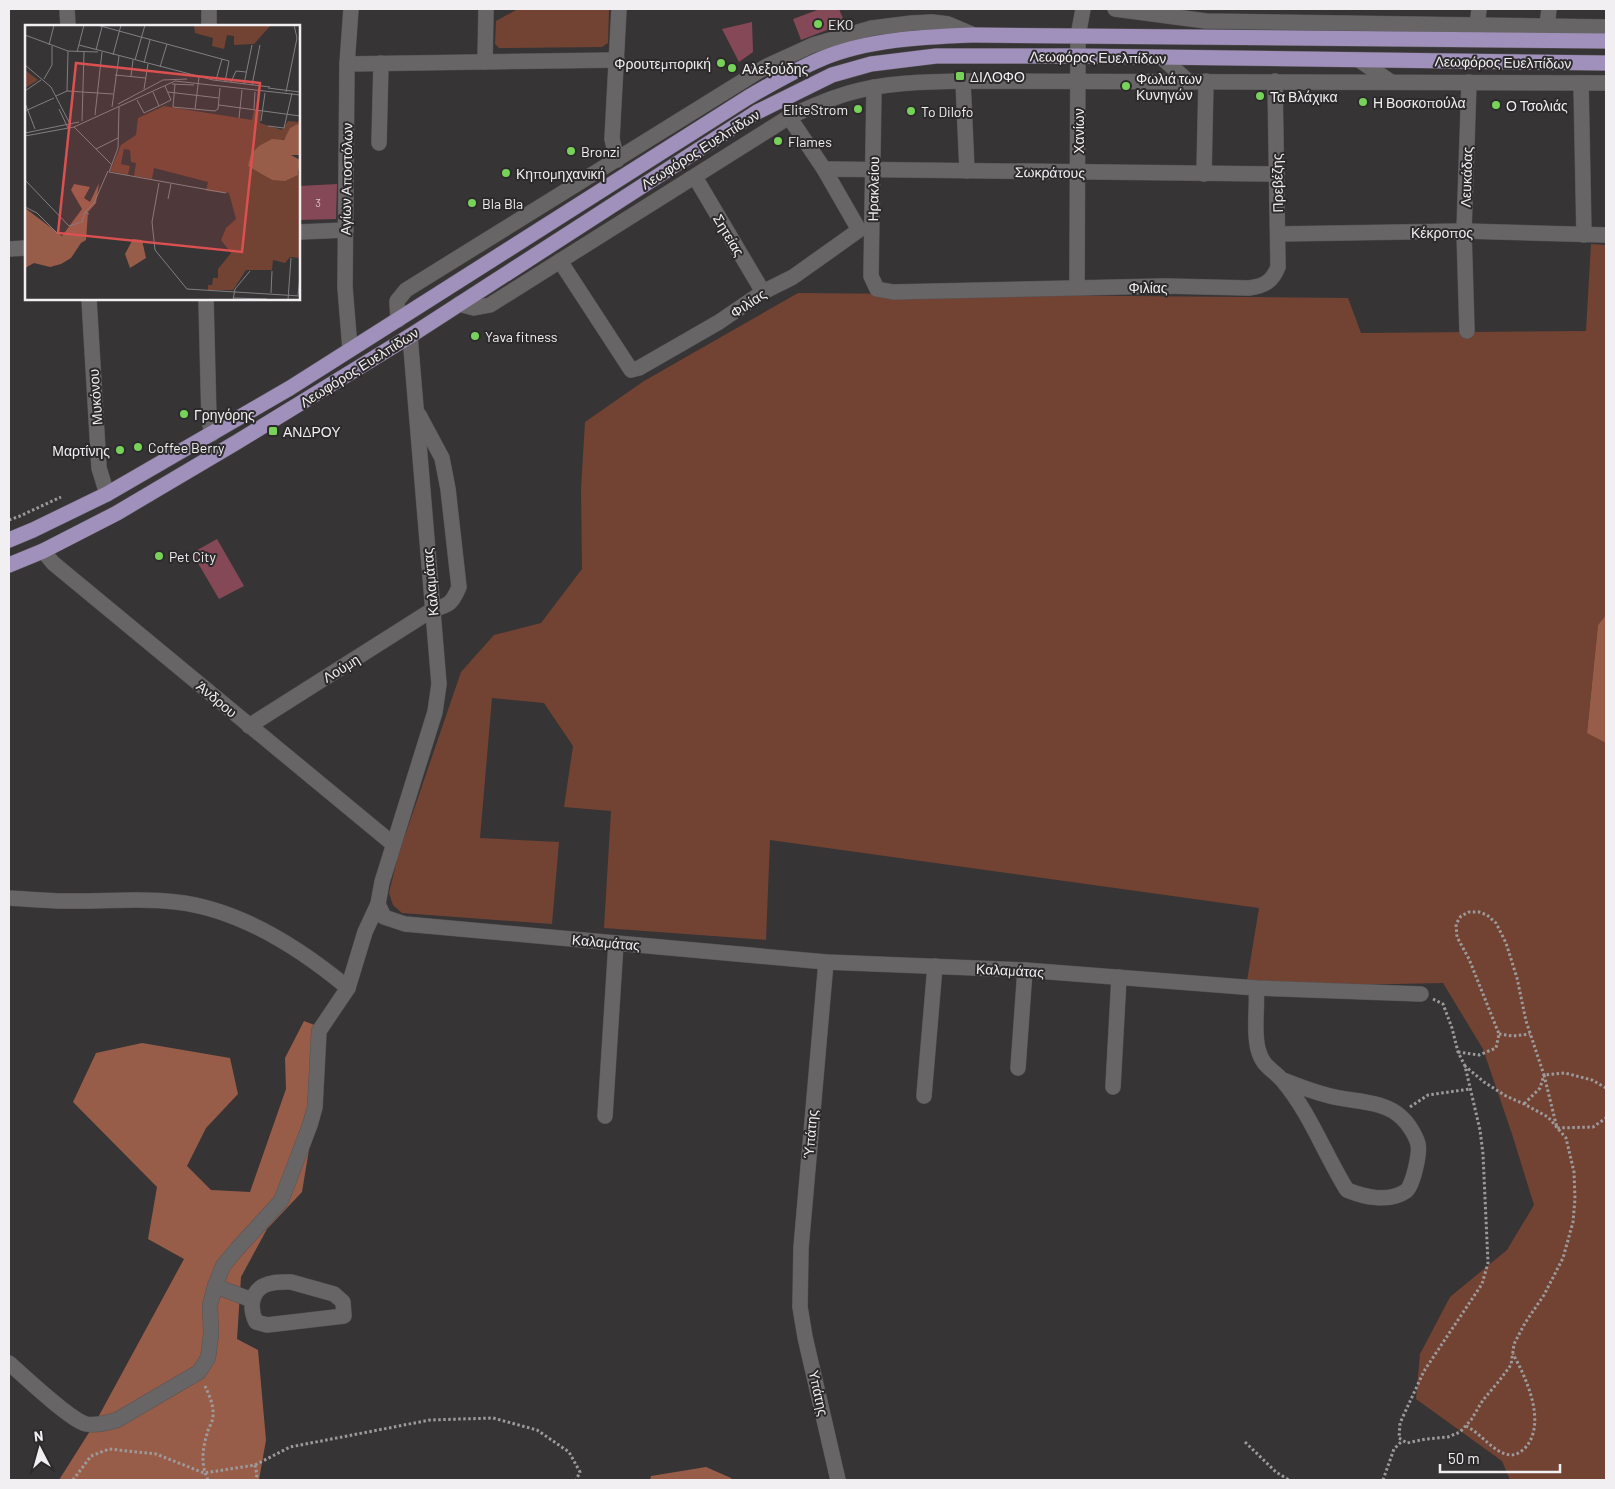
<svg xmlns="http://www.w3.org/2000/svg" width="1615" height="1489" viewBox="0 0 1615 1489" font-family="Barlow,sans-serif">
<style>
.green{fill:#724333}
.forest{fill:#985d49}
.building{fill:#854856}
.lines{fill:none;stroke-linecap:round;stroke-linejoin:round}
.minor-casing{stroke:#565355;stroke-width:16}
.major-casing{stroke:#565355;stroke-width:16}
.path{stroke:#9d9a9c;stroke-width:3;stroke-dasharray:2.5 2.5;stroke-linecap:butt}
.minor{stroke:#686567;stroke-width:15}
.major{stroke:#a091bc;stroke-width:15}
.poi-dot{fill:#77d259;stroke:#2d2a2c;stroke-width:2}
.labels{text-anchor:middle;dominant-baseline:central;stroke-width:4;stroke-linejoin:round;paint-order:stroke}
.number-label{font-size:11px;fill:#d6c5ca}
.poi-label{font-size:14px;fill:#f1eff1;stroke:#2d2a2c;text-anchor:start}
.street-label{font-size:14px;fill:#f1eff1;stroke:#2d2a2c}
.inset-road{fill:none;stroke:#817f81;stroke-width:1}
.view{fill:#db5050;fill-opacity:0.15;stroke:#db5050;stroke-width:2.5}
.inset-edge{fill:none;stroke:#f1eff1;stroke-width:2.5}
</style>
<rect width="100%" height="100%" fill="#373436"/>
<g class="green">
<polygon points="518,9 609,9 608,43 602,47 499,48 495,44 496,21"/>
<polygon points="1591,244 1606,245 1606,615 1598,625 1587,732 1606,743 1606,1480 1510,1480 1502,1461 1416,1399 1420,1354 1450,1297 1507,1250 1534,1205 1512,1134 1483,1049 1443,983 1246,987 1259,908 770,840 766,940 604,928 611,811 564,807 573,746 544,703 492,698 480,838 559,842 552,924 402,913 393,905 389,893 398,856 461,672 494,635 541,623 582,569 581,489 585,422 644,381 798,293 1348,298 1361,333 1586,331"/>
</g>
<g class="forest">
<polygon points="1606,615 1606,743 1587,733 1598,625"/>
<polygon points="304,1021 317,1026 325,1052 302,1192 267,1229 241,1277 237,1339 258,1350 266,1440 259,1480 59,1480 95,1423 184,1259 148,1239 157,1187 73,1102 96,1053 142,1043 230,1058 238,1094 206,1128 187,1166 211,1190 250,1192 286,1089 285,1058"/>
<polygon points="706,1467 731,1478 732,1480 650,1480 651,1476"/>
</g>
<g class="building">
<polygon points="820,9 839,9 845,23 801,40 793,19"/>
<polygon points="752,22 753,52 739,62 722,29"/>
<polygon points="337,184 336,219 299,220 299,186"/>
<polygon points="217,539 244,586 219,599 192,553"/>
</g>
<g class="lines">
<defs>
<g id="minor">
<polyline points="67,9 68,26"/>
<polyline points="1115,9 1206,21 1606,27"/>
<polyline points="209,26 209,9"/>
<polyline points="1547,26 1549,9"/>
<polyline points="1476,36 1479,9"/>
<polyline points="1161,57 1188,81"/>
<polyline points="1359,60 1391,82"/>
<polyline points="485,62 486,9"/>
<polyline points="347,64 617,60"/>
<polyline points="963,81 967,171"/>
<polyline points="1581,83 1584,235"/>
<path d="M874,87l-3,189 6,13 16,3 272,-6 84,2c15,-2 23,-6 29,-21l-3,-186"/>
<polyline points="379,143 381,63"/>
<polyline points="617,160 612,139 619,9"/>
<polyline points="824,169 1277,174"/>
<polyline points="1204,174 1206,81"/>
<polyline points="695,177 763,292"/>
<polyline points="299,232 346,230"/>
<polyline points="1278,234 1464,231 1606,235"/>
<polyline points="9,249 26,248"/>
<polyline points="560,261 631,370 639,368 719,322 763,292 793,277 859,230 824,169 789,117"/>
<polyline points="1077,287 1078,36 1083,9"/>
<polyline points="89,299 99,468 107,494"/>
<polyline points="206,299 209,420 212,434"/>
<path d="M459,304l15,4 16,-3 299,-188c19,-9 39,-18 60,-24 37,-11 76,-11 114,-12l643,2"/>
<polyline points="398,320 397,301 406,290 767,66 813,45 872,28 912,23 932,22 948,24 974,35"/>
<polyline points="1467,331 1464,231 1469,82"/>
<polyline points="410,336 439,684 435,712 382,882 378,904 384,917 405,924 826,962 1025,970 1256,988 1421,994"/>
<polyline points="350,349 345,287 347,64 351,9"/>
<polyline points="43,551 53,563 393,844"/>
<path d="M249,726l183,-116c17,-5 20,-6 27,-23l-11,-98 -6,-31 -23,-43"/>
<path d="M9,898c19,1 38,3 57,3 37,1 74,-4 110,1 63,7 125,47 172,86"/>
<polyline points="826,962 801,1248 800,1307 805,1337 838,1480"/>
<path d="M1256,988c2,20 -3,41 2,61 5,19 14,19 25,32 27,32 42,74 64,109 17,7 42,13 59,1 7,-5 14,-38 12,-47 -2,-8 -10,-21 -16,-26 -17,-18 -50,-16 -72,-22 -16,-4 -32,-10 -47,-16"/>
<polyline points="1018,1068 1025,970"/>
<polyline points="1113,1087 1119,977"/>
<polyline points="924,1096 935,966"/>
<polyline points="605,1116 616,943"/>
<path d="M291,1282l43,12 9,8 1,14 -77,9 -11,-3c-6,-12 -6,-28 7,-36 9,-5 19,-4 28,-4z"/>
<polyline points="215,1286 223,1266 237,1249 281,1201 310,1125 315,1107 319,1031 348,988 365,932 378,904"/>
<path d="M9,1363c15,13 61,57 77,61 10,2 21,-1 31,-4l82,-48 9,-14 3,-23 -1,-30 5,-19 37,14"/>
</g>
<g id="major">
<path d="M9,540l24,-10 74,-36 183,-106 457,-290c24,-14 48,-28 74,-39 47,-20 103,-22 153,-24l632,6"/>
<polyline points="9,565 43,551 117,513 237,442 410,336 757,112 832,75 871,64 936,56 1078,56 1606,63"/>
</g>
</defs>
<use href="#minor" class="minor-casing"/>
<use href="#major" class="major-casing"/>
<g class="path">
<polyline points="9,520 20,516 61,497"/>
<polyline points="1433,999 1443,1004 1452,1028 1458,1052 1465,1066 1480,1130 1483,1154 1488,1263 1482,1284 1424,1371 1400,1423 1399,1438 1407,1443 1426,1439 1448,1437 1460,1432 1471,1420 1483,1400 1499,1381 1511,1365 1514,1344 1525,1323 1544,1295 1563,1258 1573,1222 1575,1199 1574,1172 1566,1138 1548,1117 1524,1104 1506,1096 1484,1082 1465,1066"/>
<polyline points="1499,1034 1513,1036 1530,1034"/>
<polyline points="1458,1052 1479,1055 1496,1048 1499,1034 1469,959 1457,937 1456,924 1461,916 1469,912 1479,912 1487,915 1496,923 1506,943 1517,978 1526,1021 1544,1075 1540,1088 1524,1104"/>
<polyline points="1606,1088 1592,1080 1565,1073 1544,1075 1557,1128 1593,1127 1606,1118"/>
<polyline points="1410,1107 1428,1095 1470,1089"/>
<path d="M205,1386c4,9 9,19 8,30 0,6 -5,12 -6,18 -5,16 -6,32 1,46"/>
<path d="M1466,1426c15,7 28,28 45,29 5,0 10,-3 14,-7 22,-24 2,-69 -12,-94"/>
<polyline points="1245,1442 1276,1472 1289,1480"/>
<polyline points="255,1465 257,1475 255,1480"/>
<polyline points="73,1480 91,1456 109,1449 156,1454 204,1473 255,1465 290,1447 430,1420 493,1418 537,1430 569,1452 580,1472 576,1480"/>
<polyline points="1383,1480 1394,1449 1402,1441"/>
</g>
<use href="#minor" class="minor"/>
<use href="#major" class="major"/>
</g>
<g class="poi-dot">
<circle cx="818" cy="24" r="5"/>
<circle cx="721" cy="63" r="5"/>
<circle cx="732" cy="68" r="5"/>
<rect x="955" y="71" width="10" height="10" rx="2.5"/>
<circle cx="1126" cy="86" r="5"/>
<circle cx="1260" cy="96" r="5"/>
<circle cx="1363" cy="102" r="5"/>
<circle cx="1496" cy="105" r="5"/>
<circle cx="858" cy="109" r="5"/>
<circle cx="911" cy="111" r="5"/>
<circle cx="778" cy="141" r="5"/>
<circle cx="571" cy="151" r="5"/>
<circle cx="506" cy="173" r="5"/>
<circle cx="472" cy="203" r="5"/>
<circle cx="475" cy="336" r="5"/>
<circle cx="184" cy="414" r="5"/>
<rect x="268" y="426" width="10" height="10" rx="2.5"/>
<circle cx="138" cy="447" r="5"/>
<circle cx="120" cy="450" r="5"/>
<circle cx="159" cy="556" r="5"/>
</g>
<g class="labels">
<g class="number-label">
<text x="318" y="202">3</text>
</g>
<g class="poi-label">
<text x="828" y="24">EKO</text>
<text x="711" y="63" text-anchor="end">Φρουτεμπορική</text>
<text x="742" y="68">Αλεξούδης</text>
<text x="970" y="76">ΔΙΛΟΦΟ</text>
<text x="1136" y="78">Φωλιά των<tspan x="1136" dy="16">Κυνηγών</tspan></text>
<text x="1270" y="96">Τα Βλάχικα</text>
<text x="1373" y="102">Η Βοσκοπούλα</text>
<text x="1506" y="105">Ο Τσολιάς</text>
<text x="848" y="109" text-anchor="end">EliteStrom</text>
<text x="921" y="111">To Dilofo</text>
<text x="788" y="141">Flames</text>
<text x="581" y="151">Bronzi</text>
<text x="516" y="173">Κηπομηχανική</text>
<text x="482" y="203">Bla Bla</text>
<text x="485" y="336">Yava fitness</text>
<text x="194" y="414">Γρηγόρης</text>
<text x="283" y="431">ΑΝΔΡΟΥ</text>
<text x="148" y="447">Coffee Berry</text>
<text x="110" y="450" text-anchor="end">Μαρτίνης</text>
<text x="169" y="556">Pet City</text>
</g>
<g class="street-label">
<text transform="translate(1098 57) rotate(1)">Λεωφόρος Ευελπίδων</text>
<text transform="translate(1503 62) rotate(1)">Λεωφόρος Ευελπίδων</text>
<text transform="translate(1078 131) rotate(-90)">Χανίων</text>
<text transform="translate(700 149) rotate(-32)">Λεωφόρος Ευελπίδων</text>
<text transform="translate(1050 172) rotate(1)">Σωκράτους</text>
<text transform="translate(1466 177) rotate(-88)">Λευκάδας</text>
<text transform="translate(346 179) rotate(-89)">Αγίων Αποστόλων</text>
<text transform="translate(1277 183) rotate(-91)">Πρεβέζης</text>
<text transform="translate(873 189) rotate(-89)">Ηρακλείου</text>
<text x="1442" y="232">Κέκροπος</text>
<text transform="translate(729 235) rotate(59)">Σητείας</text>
<text x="1148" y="287">Φιλίας</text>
<text transform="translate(748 303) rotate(-34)">Φιλίας</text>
<text transform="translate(359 367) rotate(-32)">Λεωφόρος Ευελπίδων</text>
<text transform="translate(95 397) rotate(-94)">Μυκόνου</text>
<text transform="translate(430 582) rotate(-95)">Καλαμάτας</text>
<text transform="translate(341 668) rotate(-32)">Λούμη</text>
<text transform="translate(217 699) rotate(40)">Άνδρου</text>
<text transform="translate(606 942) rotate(5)">Καλαμάτας</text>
<text transform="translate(1010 970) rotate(3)">Καλαμάτας</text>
<text transform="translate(810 1134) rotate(-85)">Ύπάτης</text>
<text transform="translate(819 1393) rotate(77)">Υπάτης</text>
</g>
</g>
<g transform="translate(25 25)">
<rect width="275" height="275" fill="#373436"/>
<path d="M169,0h77l-17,19 -20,1v-9l-7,-1 -3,14 -12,-3 1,-8 -18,-5zM0,45l13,10 -13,8zM139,81l88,14 2,-10 7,1 -1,12 22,7 6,-9 10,1 2,-5v6l-12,14 -10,5 -11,35 5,3 26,-5 2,-5v88l-10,-1 -5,6 -12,-3 -1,10h-26l-13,20h-25v-5h4l1,-7h5v-9l13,-16 -10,-13 5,-12 10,-9 -7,-26 -23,-2 2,-9 -54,-14 -2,11 -18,-3 2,-13 -5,-1 -1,-12 -6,-1 -3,15 9,2 -2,9 -18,-4 11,-26 15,-10 2,-17z" fill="#724333"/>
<path d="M275,98v32h-9l9,5 -2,15 -13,6 -13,-1 -24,-14 3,-12 8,-8 13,-7 12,1 6,-12zM74,158l-3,20 -8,9 -2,28 -5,3 -10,15 -10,6 -11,3 -16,-4 -9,5v-60l37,28 20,-27 -11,-19 3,-6 16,3 -6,11 6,4zM108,214l9,1 4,18 -16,10 -5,-14z" fill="#985d49"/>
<path class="inset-road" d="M72,0l132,36 -4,21M0,10l43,16 30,1M24,20l5,-20M54,20l134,35 57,7M71,25l6,-23M52,27l7,-27M88,30l8,-30M110,35l10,-35M119,38l6,-23M59,39l32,3M0,40l26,22 20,39M135,42l7,-23M90,50l31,3M106,51l2,-16M19,54l8,-14v-19M191,55l6,-21M206,57l5,-11 10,1M147,59l22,1M150,59l-2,23 42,4 3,-2 2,-21M219,59l8,-39M227,60l8,-40M243,63l32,4M119,64l4,-25M0,66l16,-11M42,66l1,-40M128,67l6,14M143,67l51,6M261,67l11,-54 -3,-13M31,71l11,-5 46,3M112,75l7,13 19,-9 8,-4 -6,-14M0,78l10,26M93,79l45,-24 24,-1M194,80l81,11M87,82l7,-51M94,82l-1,41 -9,24 117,21M34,84l9,19M170,84l4,-32M229,84l1,-17M0,86l29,-13M70,90l7,-63M214,93l3,-28M57,96l2,-69M236,96l4,-28M243,101l16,2 8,-35M49,102l37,37M0,108l54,-11M0,111l49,-9 101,-46 125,14M71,124l22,-11M0,155l44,46 13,-4 3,-10 4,2M134,158l-7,39 3,28 32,39 113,7M143,174l3,-15M0,182l12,6 21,21M60,187l9,-9 14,-32M246,268l1,-22M273,270l2,-19M209,273l33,1M208,275l2,-11 15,-18M263,275l3,-42"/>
<path class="view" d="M51,38l184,20 -18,169 -184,-19z"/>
<rect width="275" height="275" class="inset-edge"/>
</g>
<rect width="1615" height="1489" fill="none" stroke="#f1eff1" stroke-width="20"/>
<g transform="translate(40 1449) rotate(354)" stroke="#2d2a2c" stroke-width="4" paint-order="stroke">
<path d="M0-4L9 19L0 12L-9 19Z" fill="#f1eff1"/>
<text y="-8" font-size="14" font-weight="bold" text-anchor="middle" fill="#f1eff1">N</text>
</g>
<path d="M1440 1464v8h120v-8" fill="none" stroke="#f1eff1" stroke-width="2.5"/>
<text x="1448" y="1464" font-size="15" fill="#f1eff1" stroke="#2d2a2c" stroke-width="4" paint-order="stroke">50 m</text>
</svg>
